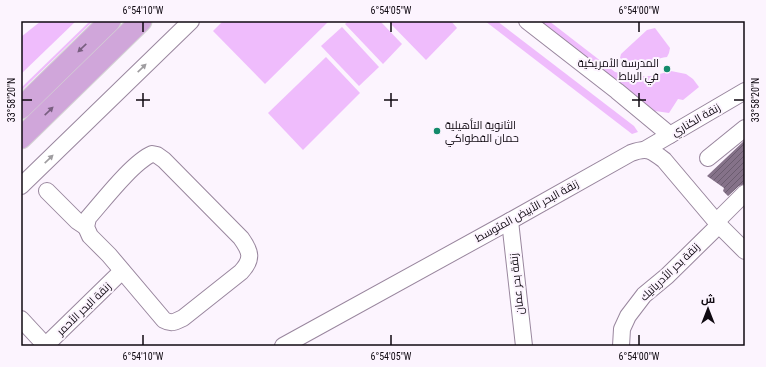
<svg xmlns="http://www.w3.org/2000/svg" width="766" height="367" viewBox="0 0 766 367" font-family="'Roboto Condensed',Cairo,sans-serif">
<style>
.green{fill:#efbcfc}
.building{fill:url(#building-hatch)}
.lines{fill:none;stroke-linecap:round;stroke-linejoin:round}
.minor-casing{stroke:#99869e;stroke-width:18}
.major-casing{stroke:#d4d3d4;stroke-width:23}
.minor{stroke:#fff;stroke-width:16}
.major{stroke:#d0a6da;stroke-width:21}
.oneway{fill:#795f80}
.oneway2{fill:#9f9da0}
.ticks{fill:none;stroke:#0f0911;stroke-width:1.5}
.poi-dot{fill:#138a6b;stroke:#fcf4fe;stroke-width:1.5}
.labels{text-anchor:middle;dominant-baseline:central;stroke-width:4;stroke-linejoin:round;paint-order:stroke}
.poi-label{font-size:11px;fill:#0f0911;stroke:#fcf4fe;text-anchor:end}
.street-label{font-size:11px;fill:#0f0911;stroke:#fcf4fe}
.neatline{fill:none;stroke:#0f0911;stroke-width:1.5}
.ticks-label{font-size:10px;text-anchor:middle;fill:#0f0911}
</style>
<defs>
<pattern id="building-hatch" width="6" height="6" patternUnits="userSpaceOnUse"><rect width="6" height="6" fill="#857289"/><path d="M-1 1l2-2M0 6l6-6M5 7l2-2" fill="none" stroke="#6b5c6f"/></pattern>
</defs>
<rect width="100%" height="100%" fill="#fcf4fe"/>
<g class="green">
<polygon points="41,21 76,21 21,74 21,37"/>
<polygon points="90,21 93,21 21,91 21,88"/>
<polygon points="223,21 329,21 265,84 213,31"/>
<polygon points="348,21 380,21 402,44 383,64 345,24"/>
<polygon points="388,21 451,21 457,28 426,60"/>
<polygon points="485,21 497,21 634,126 638,132 632,134"/>
<polygon points="534,21 549,21 615,72 634,76 652,76 671,71 686,74 693,79 699,87 683,100 678,99 669,113 655,111"/>
<polygon points="342,27 379,67 359,86 321,46"/>
<path d="M655,28l15,20 -1,5 -2,4c-14,2 -36,11 -47,1l1,-4 26,-24z"/>
<polygon points="326,57 360,93 303,150 268,113"/>
</g>
<polygon class="building" points="745,140 745,184 739,186 728,196 723,191 724,188 707,176"/>
<g class="lines">
<defs>
<g id="minor">
<polyline points="527,21 617,91 670,135"/>
<polyline points="646,149 745,91"/>
<path d="M152,154l5,1 7,5 77,78c10,14 12,21 0,34l-58,46c-8,4 -12,6 -19,2l-55,-65 -19,-19 -4,-9 2,-9c15,-17 45,-56 64,-64z"/>
<polyline points="708,158 745,128"/>
<polyline points="21,186 191,21"/>
<polyline points="47,191 77,221 86,227"/>
<polyline points="510,221 524,346"/>
<polyline points="717,221 745,193"/>
<polyline points="21,319 46,346"/>
<polyline points="45,346 122,271"/>
<path d="M283,346l227,-125 121,-68c16,-6 20,-3 33,7l55,65 26,26"/>
<polyline points="621,346 622,329 628,316 644,295 667,276 719,225"/>
</g>
<g id="major">
<polyline points="21,108 110,21"/>
<polyline points="21,138 141,21"/>
</g>
</defs>
<use href="#minor" class="minor-casing"/>
<use href="#major" class="major-casing"/>
<use href="#minor" class="minor"/>
<use href="#major" class="major"/>
</g>
<defs><path id="oneway-solid" d="M-6-.8H1V-3.2L6.5 0L1 3.2V.8H-6Z"/></defs>
<g class="oneway">
<use href="#oneway-solid" transform="translate(82 48) rotate(136)"/>
<use href="#oneway-solid" transform="translate(49 111) rotate(-44)"/>
</g>
<g class="oneway2">
<use href="#oneway-solid" transform="translate(142 68) rotate(-44)"/>
<use href="#oneway-solid" transform="translate(49 159) rotate(-44)"/>
</g>
<path class="ticks" d="M143,22v10M391,22v10M639,22v10M143,93v14M391,93v14M639,93v14M22,100h10M136,100h14M384,100h14M632,100h14M734,100h10M143,335v10M391,335v10M639,335v10"/>
<g class="poi-dot">
<circle cx="667" cy="69" r="4"/>
<circle cx="437" cy="131" r="4"/>
</g>
<g class="labels">
<g class="poi-label">
<text x="659" y="63">المدرسة الأمريكية<tspan x="659" dy="13">في الرباط</tspan></text>
<text x="445" y="125" text-anchor="start">الثانوية التأهيلية<tspan x="445" dy="13">حمان الفطواكي</tspan></text>
</g>
<g class="street-label">
<text transform="translate(696 120) rotate(-30)">زنقة الكناري</text>
<text transform="translate(527 211) rotate(-29)">زنقة البحر الأبيض المتوسط</text>
<text transform="translate(670 272) rotate(-44)">زنقة بحر الأدرياتيك</text>
<text transform="translate(517 284) rotate(-96)">زنقة بحر عمان</text>
<text transform="translate(84 309) rotate(-44)">زنقة البحر الأحمر</text>
</g>
</g>
<rect width="766" height="367" fill="none" stroke="#fcf4fe" stroke-width="44"/>
<g transform="translate(708 309)" stroke="#fcf4fe" stroke-width="3" paint-order="stroke">
<path d="M0-3L7 15L0 10L-7 15Z" fill="#0f0911"/>
<text y="-6" font-size="11" font-weight="bold" text-anchor="middle" fill="#0f0911">ش</text>
</g>
<rect x="22" y="22" width="722" height="323" class="neatline"/>
<g class="ticks-label">
<text x="143" y="14">6°54'10"W</text>
<text x="391" y="14">6°54'05"W</text>
<text x="639" y="14">6°54'00"W</text>
<text transform="translate(11 100) rotate(-90)" y="4">33°58'20"N</text>
<text transform="translate(755 100) rotate(-90)" y="4">33°58'20"N</text>
<text x="143" y="360">6°54'10"W</text>
<text x="391" y="360">6°54'05"W</text>
<text x="639" y="360">6°54'00"W</text>
</g>
</svg>
